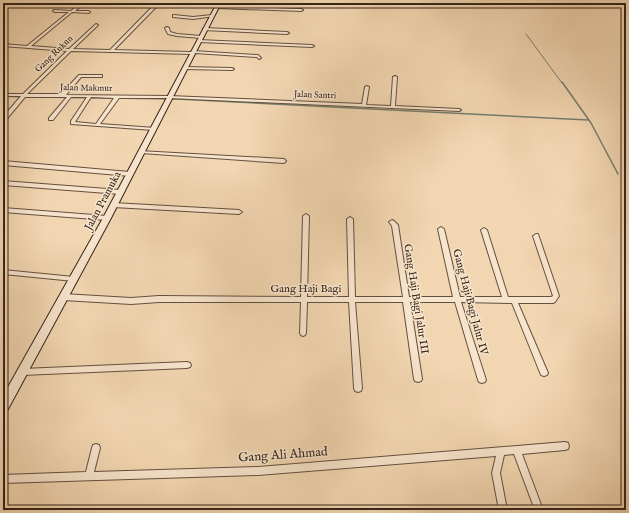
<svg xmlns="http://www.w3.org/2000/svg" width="629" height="513" viewBox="0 0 629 513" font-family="'IM FELL English',serif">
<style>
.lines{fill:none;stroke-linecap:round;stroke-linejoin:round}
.stream-far1{stroke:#727e6e;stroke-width:1}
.stream{stroke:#727e6e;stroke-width:1.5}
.street-casing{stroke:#64503f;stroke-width:2}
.secondary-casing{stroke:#342419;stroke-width:2}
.street{fill:#f7e4cc;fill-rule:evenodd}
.secondary{fill:#f7e4cc;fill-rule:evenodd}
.labels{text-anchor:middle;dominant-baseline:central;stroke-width:3;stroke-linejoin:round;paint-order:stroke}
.far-street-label{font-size:9px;fill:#342419;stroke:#f7e4cc}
.street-label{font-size:11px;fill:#342419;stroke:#f7e4cc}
.near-street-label{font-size:13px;fill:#342419;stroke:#f7e4cc}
</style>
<rect width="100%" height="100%" fill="#f2d6b1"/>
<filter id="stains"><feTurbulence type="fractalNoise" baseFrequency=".005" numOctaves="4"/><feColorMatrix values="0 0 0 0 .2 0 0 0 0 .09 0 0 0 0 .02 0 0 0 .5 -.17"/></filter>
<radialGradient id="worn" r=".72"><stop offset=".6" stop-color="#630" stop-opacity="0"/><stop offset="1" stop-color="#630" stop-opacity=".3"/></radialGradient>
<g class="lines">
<polyline class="stream-far1" points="526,34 562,83"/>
<g class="stream">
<polyline points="562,82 591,123 618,174"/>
<polyline points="3,96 21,97"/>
<polyline points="32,97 177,99 588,120"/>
</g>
<defs>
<g id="street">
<polygon points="3,3 59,4 61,5 59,6 3,5"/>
<path d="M80,3h4l-9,8h13l2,1 -1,1 -17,-1 -41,34 38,3 27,-25 2,1 -1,1 -24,23 37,1 46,-47h4l-46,47 77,2 2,-1 65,4 3,3 -2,1 -2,-2 -62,-4 -2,1 -122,-3 -44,43h34l18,-19h23v2h-21l-15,18 103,1 193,8 3,-17 2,-1 2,1 -3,18 25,1 2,-29 2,-1 2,1 -2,29 64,3 2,1 -2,1 -290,-13h-50l-19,26 55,4v1l-2,1 -82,-6v-3l16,-24h-16l-18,23h-4v-2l18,-21h-42l-20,24h-2v-4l18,-21h-18v-2h20l44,-43 -64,-5v-2l24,2 42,-34h-14l-2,-1 1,-1 17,1zM91,97l23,1 -18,26 -21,-2z"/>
<polygon points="188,3 216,3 220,4 218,5 190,4"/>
<polygon points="217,6 301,9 303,10 301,11 216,8 216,6"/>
<polygon points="174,15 193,17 212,15 214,16 193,19 173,17 173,15"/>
<polygon points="167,27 169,28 170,32 177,34 201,36 203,37 201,38 177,36 168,34 165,28"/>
<polygon points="205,28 287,32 289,33 287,34 204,30 203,29"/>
<polygon points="198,40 312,45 314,46 312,47 199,42 198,42"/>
<polygon points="184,67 232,68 234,69 232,70 185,69 184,69"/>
<polygon points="139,151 284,159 286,161 284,163 141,153 139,153"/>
<polygon points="3,161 130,172 133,174 130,176 3,165"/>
<polygon points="3,181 120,190 123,192 120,194 3,185"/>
<polygon points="113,203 239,210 242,212 239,214 113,207 110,205"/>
<polygon points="3,208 107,216 110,218 107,220 3,212"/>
<polygon points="306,214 309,216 307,297 349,297 347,219 350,217 353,219 355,297 403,297 392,226 389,222 392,220 394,221 398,225 409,297 453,297 438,229 441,227 444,229 460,297 502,297 481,230 484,228 487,230 508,297 551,297 553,296 533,236 536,234 538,234 559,296 555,302 553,303 518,303 548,373 547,375 544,376 541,375 512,303 461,302 486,380 485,382 482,383 479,382 478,380 455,302 410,302 422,379 421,381 418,382 415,381 414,379 403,302 355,302 362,388 361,391 358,392 355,391 354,388 349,302 307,302 306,333 305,335 303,336 301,335 300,333 301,302 159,302 131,304 63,300 61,299 60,297 61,295 63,294 131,298 159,296 301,297 303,216"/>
<polygon points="3,270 74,277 76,277 77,279 76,281 74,281 3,274"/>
<polygon points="187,362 190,363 191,365 190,367 187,368 22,375 19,374 18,372 19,370 22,369"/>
<polygon points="565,442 568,443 569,446 568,449 565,450 522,454 543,510 535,510 514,454 504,455 500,473 507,510 499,510 492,473 496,456 258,475 3,483 3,475 86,472 92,448 93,445 96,444 99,445 100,448 94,472 258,467"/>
</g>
<polygon id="secondary" points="217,3 221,3 111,218 7,411 3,413 3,396 103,218"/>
</defs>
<use href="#street" class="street-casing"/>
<use href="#secondary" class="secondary-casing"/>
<use href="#street" class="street"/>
<use href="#secondary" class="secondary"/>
</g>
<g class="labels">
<g class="far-street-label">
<text transform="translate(54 54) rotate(-44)">Gang Rukun</text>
<text transform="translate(86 88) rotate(1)">Jalan Makmur</text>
<text transform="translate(315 95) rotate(2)">Jalan Santri</text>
</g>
<g class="street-label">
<text transform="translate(103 201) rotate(-62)">Jalan Pramuka</text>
<text x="306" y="289">Gang Haji Bagi</text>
<text transform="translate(416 299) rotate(81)">Gang Haji Bagi Jalur III</text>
<text transform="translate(470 302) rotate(75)">Gang Haji Bagi Jalur IV</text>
</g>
<g class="near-street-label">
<text transform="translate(283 455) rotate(-4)">Gang Ali Ahmad</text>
</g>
</g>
<rect width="629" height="513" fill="none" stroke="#f2d6b1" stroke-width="16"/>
<rect x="4" y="4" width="621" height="505" fill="none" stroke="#342419" stroke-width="2"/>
<rect x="8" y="8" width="613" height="497" fill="none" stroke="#342419"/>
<rect width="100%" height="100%" filter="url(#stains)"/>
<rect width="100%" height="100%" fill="url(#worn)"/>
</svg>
